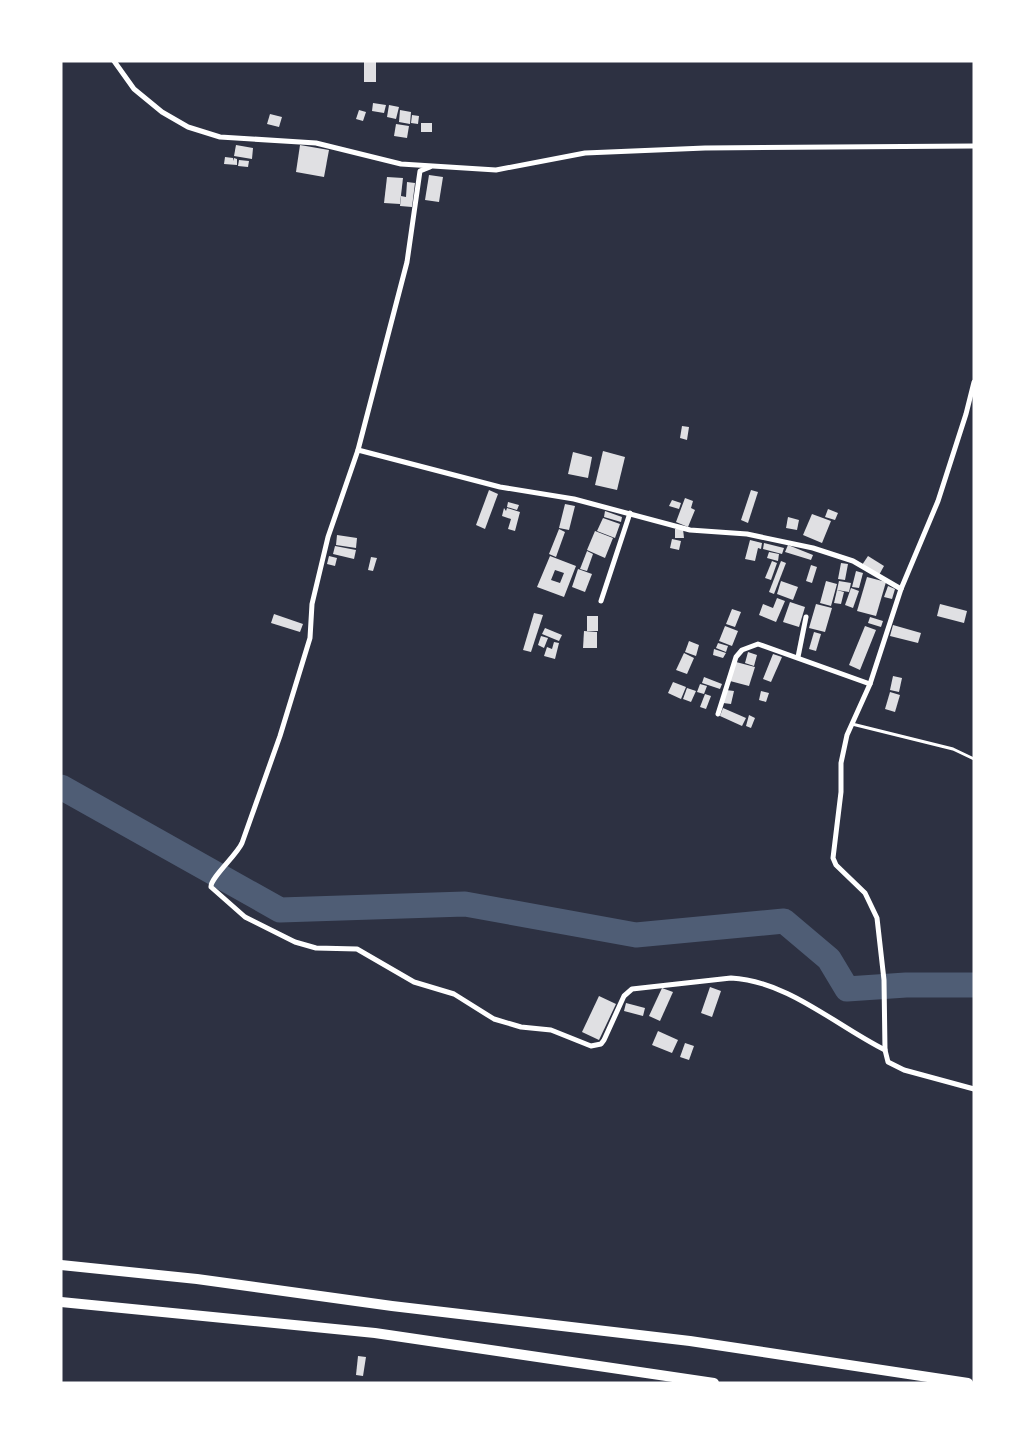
<svg xmlns="http://www.w3.org/2000/svg" width="1035" height="1444" viewBox="0 0 1035 1444" font-family="'Golos Text',sans-serif">
<style>
.lines{fill:none;stroke-linecap:round;stroke-linejoin:round}
.river{stroke:#4f5d75;stroke-width:25}
.building{fill:#e0e0e3;fill-rule:evenodd}
.service{stroke:#fff;stroke-width:3}
.minor{stroke:#fff;stroke-width:5}
.trunk{stroke:#fff;stroke-width:10}
</style>
<rect width="100%" height="100%" fill="#2d3142"/>
<g class="lines">
<polyline class="river" points="61,787 280,910 465,904 636,935 784,921 829,959 847,989 906,985 974,985"/>
</g>
<g class="building">
<rect x="364" y="61" width="12" height="21"/>
<polygon points="373,103 386,105 384,113 372,111"/>
<polygon points="389,105 399,107 396,119 387,117"/>
<polygon points="359,110 366,112 363,121 356,119"/>
<polygon points="400,110 411,112 410,124 399,122"/>
<polygon points="270,114 282,117 279,127 267,124"/>
<polygon points="412,115 419,116 418,124 411,123"/>
<rect x="421" y="123" width="11" height="9"/>
<polygon points="396,124 409,126 407,138 394,136"/>
<polygon points="236,145 253,148 252,159 234,156"/>
<polygon points="300,145 329,150 324,177 296,172"/>
<polygon points="225,157 233,158 233,161 234,158 237,159 237,165 224,164"/>
<polygon points="239,160 249,161 248,167 238,166"/>
<polygon points="429,175 443,177 439,202 425,200"/>
<polygon points="387,177 403,178 400,204 384,203"/>
<polygon points="407,182 415,183 412,207 400,206 401,196 406,197"/>
<polygon points="682,426 689,427 687,440 680,438"/>
<polygon points="603,451 625,457 617,490 595,485"/>
<polygon points="573,452 592,457 588,478 568,474"/>
<polygon points="489,490 498,494 485,529 476,525"/>
<polygon points="751,490 758,492 748,523 741,520"/>
<polygon points="685,498 693,501 691,508 695,510 688,527 676,522"/>
<polygon points="672,500 681,503 679,509 669,506"/>
<polygon points="508,502 519,505 517,510 507,507"/>
<polygon points="565,504 575,506 569,530 559,528"/>
<polygon points="504,508 506,511 507,508 520,512 515,531 508,529 511,519 502,516"/>
<polygon points="828,509 838,513 835,520 825,517"/>
<polygon points="605,511 622,517 621,522 604,517"/>
<polygon points="812,514 831,521 822,543 803,535"/>
<polygon points="788,517 799,520 797,530 786,528"/>
<polygon points="603,518 620,524 615,538 597,531"/>
<polygon points="559,529 565,532 556,557 549,554"/>
<polygon points="675,529 683,529 684,538 675,538"/>
<polygon points="595,531 613,538 605,558 587,550"/>
<polygon points="337,535 357,538 356,548 336,545"/>
<polygon points="672,539 681,541 679,550 670,548"/>
<polygon points="750,540 762,543 761,549 758,548 755,561 745,559"/>
<polygon points="764,543 784,548 782,554 763,549"/>
<polygon points="788,545 813,555 811,560 785,552"/>
<polygon points="335,546 356,550 354,559 333,554"/>
<polygon points="587,551 593,554 587,571 580,569"/>
<polygon points="769,552 779,554 778,561 767,558"/>
<polygon points="329,556 337,558 335,566 327,564"/>
<path d="M550,556l26,10 -12,31 -27,-10zM555,570l9,3 -4,10 -9,-3z"/>
<polygon points="868,556 884,566 879,575 862,565"/>
<polygon points="371,557 377,558 373,571 368,570"/>
<polygon points="772,561 777,563 771,580 765,578"/>
<polygon points="781,561 786,563 774,594 769,592"/>
<polygon points="841,563 848,564 845,580 838,579"/>
<polygon points="811,565 817,567 812,583 806,581"/>
<polygon points="578,569 592,574 585,592 572,587"/>
<polygon points="856,571 863,573 859,588 852,587"/>
<polygon points="867,577 886,582 876,616 857,611"/>
<polygon points="781,581 798,587 793,600 777,594"/>
<polygon points="826,581 837,584 831,606 820,603"/>
<polygon points="839,581 851,583 849,592 837,590"/>
<polygon points="888,586 895,589 892,599 884,597"/>
<polygon points="851,588 859,591 853,608 845,605"/>
<polygon points="837,590 844,592 841,604 834,603"/>
<polygon points="777,598 785,601 776,622 759,615 763,604 773,608"/>
<polygon points="790,602 805,607 799,627 783,622"/>
<polygon points="816,604 832,608 825,632 809,628"/>
<polygon points="940,604 967,611 964,623 937,616"/>
<polygon points="732,609 741,612 735,627 726,624"/>
<polygon points="534,613 543,615 531,652 523,650"/>
<polygon points="274,614 303,624 300,632 271,623"/>
<rect x="587" y="616" width="11" height="15"/>
<polygon points="870,617 883,621 881,627 868,623"/>
<polygon points="893,625 921,633 918,643 890,636"/>
<polygon points="725,626 738,631 732,646 719,641"/>
<polygon points="865,626 876,630 860,670 849,665"/>
<polygon points="545,628 562,635 559,641 542,634"/>
<polygon points="584,631 597,632 597,648 583,648"/>
<polygon points="814,632 821,634 816,651 809,649"/>
<polygon points="541,636 548,638 544,648 538,645"/>
<polygon points="689,641 699,645 696,656 685,652"/>
<polygon points="554,642 559,643 555,659 544,656 547,647 552,649"/>
<polygon points="718,643 728,646 726,652 716,648"/>
<polygon points="714,649 726,653 723,658 713,655"/>
<polygon points="748,652 757,655 754,666 745,663"/>
<polygon points="684,653 694,658 687,674 676,670"/>
<polygon points="773,654 782,657 771,682 763,679"/>
<polygon points="736,662 755,667 749,686 730,681"/>
<polygon points="893,676 902,678 899,692 890,690"/>
<polygon points="704,677 722,684 720,689 702,683"/>
<polygon points="673,682 686,687 681,699 668,693"/>
<polygon points="700,684 707,686 704,694 697,692"/>
<polygon points="687,688 696,691 691,702 683,699"/>
<polygon points="726,690 734,691 731,704 723,703"/>
<polygon points="761,691 769,693 766,702 759,700"/>
<polygon points="890,692 900,695 895,712 885,709"/>
<polygon points="705,694 711,696 706,709 700,707"/>
<polygon points="723,708 746,718 742,726 720,716"/>
<polygon points="749,715 755,718 751,728 746,726"/>
<polygon points="710,987 721,991 712,1017 701,1013"/>
<polygon points="662,988 673,992 660,1021 649,1016"/>
<polygon points="599,996 616,1004 599,1040 582,1032"/>
<polygon points="626,1003 645,1008 643,1016 624,1011"/>
<polygon points="658,1031 678,1040 672,1053 652,1045"/>
<polygon points="685,1043 694,1046 689,1060 680,1057"/>
<polygon points="358,1356 366,1357 363,1376 356,1375"/>
</g>
<g class="lines">
<polyline class="service" points="852,724 953,749 974,759"/>
<g class="minor">
<polyline points="114,61 134,89 162,112 188,127 220,137 316,143 401,164 496,170 585,153 705,148 974,146"/>
<path d="M430,167l-10,4 -13,91 -49,188 -30,87 -16,67 -2,34 -30,98 -38,107c-5,12 -32,35 -31,44l34,30 50,25 21,6 41,1 57,33 40,12 40,25 27,8 30,3 40,16 10,-2 3,-4 20,-44 8,-7 99,-11c57,3 104,47 154,72"/>
<polyline points="974,382 966,414 938,501 901,589 870,684 847,735 841,763 841,792 833,858 836,865 865,893 877,918 884,980 885,1050 888,1062 904,1070 974,1089"/>
<polyline points="358,450 500,487 574,499 690,530 747,534 813,548 853,561 901,589"/>
<polyline points="601,601 630,513"/>
<polyline points="798,657 806,617"/>
<polyline points="718,714 736,657 742,650 758,644 870,684"/>
</g>
<g class="trunk">
<polyline points="61,1265 197,1279 392,1306 690,1341 968,1383"/>
<polyline points="61,1302 375,1333 714,1383"/>
</g>
</g>
<rect width="1035" height="1444" fill="none" stroke="#ffffff" stroke-width="125"/>
</svg>
